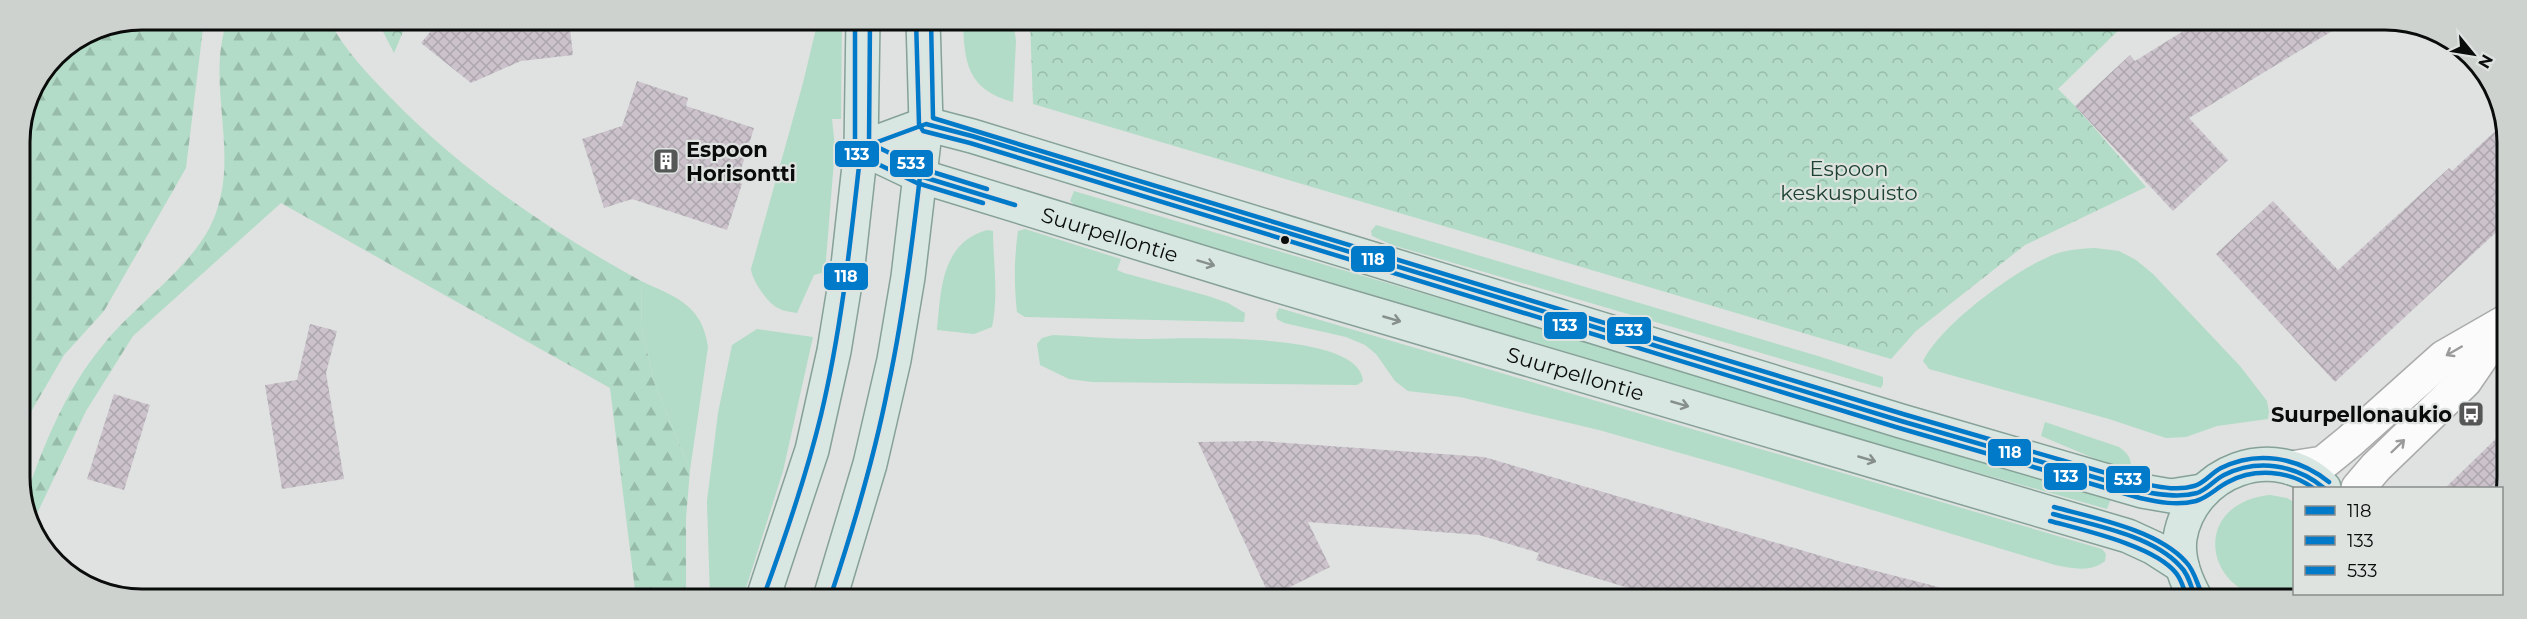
<svg xmlns="http://www.w3.org/2000/svg" width="2527" height="619" viewBox="0 0 2527 619" font-family="Montserrat,sans-serif">
<style>
.green{fill:#b2dcc7}
.forest{fill:url(#forest-firs)}
.park{fill:url(#park-crowns)}
.building{fill:url(#building-cross-hatch)}
.lines{fill:none;stroke-linecap:round;stroke-linejoin:round}
.minor-casing{stroke:#aaacaa;stroke-width:36}
.major-casing{stroke:#86a198;stroke-width:36}
.minor{stroke:#fafbfa;stroke-width:33}
.major{stroke:#d8e7e2;stroke-width:33}
.bus-1-casing{stroke:#dee3e0;stroke-width:9}
.bus-2-casing{stroke:#dee3e0;stroke-width:9}
.bus-3-casing{stroke:#dee3e0;stroke-width:9}
.bus-1{stroke:#007ac9;stroke-width:4.5}
.bus-2{stroke:#007ac9;stroke-width:4.5}
.bus-3{stroke:#007ac9;stroke-width:4.5}
.oneway{stroke:#868f8c}
.oneway2{stroke:#9a9b9a}
.bus-dot{fill:#0a0c0b;stroke:#dee3e0;stroke-width:2}
.labels{text-anchor:middle;dominant-baseline:central;stroke-width:4.5;stroke-linejoin:round;paint-order:stroke}
.poi-label{font-size:21px;font-weight:bold;fill:#0a0c0b;stroke:#dee3e0;text-anchor:start}
.park-label{font-size:21px;fill:#1e4332;stroke:#dee3e0}
.street-label{font-size:21px;fill:#0a0c0b;stroke:#dee3e0}
.rim{fill:none;stroke:#0a0c0b;stroke-width:3}
.line-badge{stroke:#dee3e0;stroke-width:2}
.badge-label{font-size:16px;text-anchor:middle;font-weight:bold;fill:#fff}
</style>
<defs>
<pattern id="forest-firs" width="22" height="20" patternUnits="userSpaceOnUse" patternTransform="scale(1.5)"><rect width="22" height="20" fill="#b2dcc7"/><path d="M5 1l3.5 6h-7zM16 11l3.5 6h-7z" fill="#98bcaa"/></pattern>
<pattern id="park-crowns" width="20" height="18" patternUnits="userSpaceOnUse" patternTransform="scale(1.5)"><rect width="20" height="18" fill="#b2dcc7"/><path d="M2 6a3 3 0 1 1 6 0M12 15a3 3 0 1 1 6 0" fill="none" stroke="#98bcaa"/></pattern>
<pattern id="building-cross-hatch" width="8" height="8" patternUnits="userSpaceOnUse" patternTransform="scale(1.5)"><rect width="8" height="8" fill="#cbc2cb"/><path d="M0 0l8 8M0 8l8-8" fill="none" stroke="#ada6ad"/></pattern>
</defs>
<rect width="100%" height="100%" fill="#dfe2e0"/>
<g class="green">
<path d="M818,20h24l-1,99h-9l3,29 -10,124 -11,3 -17,38c-6,-1 -14,-2 -19,-5 -11,-5 -26,-28 -27,-39l52,-186z"/>
<path d="M963,20h50l3,21 -3,61c-46,-12 -49,-40 -50,-82z"/>
<polygon points="1074,191 2112,496 2107,509 1891,448 1077,207 1070,201"/>
<polygon points="1376,225 1818,356 1883,377 1883,384 1881,388 1392,245 1372,236 1371,231"/>
<path d="M1025,229l96,30 -4,11 7,3 84,23 20,7 17,10 -1,9 -219,-5 -8,-5c-3,-27 -3,-53 1,-81z"/>
<path d="M987,230l6,1c0,31 6,64 -1,96l-18,7 -37,-4c4,-40 4,-87 50,-100z"/>
<path d="M2095,248l24,3 17,9 17,14 87,92 27,35 2,11 -1,7 -51,7 -31,11 -20,1 -57,-19 -180,-50 -6,-8c17,-35 87,-87 123,-103 15,-8 32,-9 49,-10z"/>
<path d="M641,281c34,16 61,23 67,66l-18,123 -36,-88 -12,-53z"/>
<path d="M1279,308l823,241 4,5 -1,7c-15,12 -33,7 -50,4l-315,-95 -141,-40 -139,-33 -52,-6 -13,-10 -19,-27 -11,-9 -19,-8 -62,-14 -7,-4 -1,-5z"/>
<polygon points="757,329 813,337 783,471 746,588 741,598 710,598 707,501 718,413 732,345"/>
<path d="M1053,335c29,1 58,4 87,4 38,0 220,-10 223,42l-6,4 -265,-3 -23,-3 -29,-14 -3,-21 5,-6z"/>
<path d="M2045,422l74,25c7,5 12,10 12,19l-3,3 -30,-9 -57,-24z"/>
<path d="M2270,495l17,3 7,4v92h3c-85,25 -119,-89 -27,-99z"/>
</g>
<g class="forest">
<polygon points="142,20 204,20 186,168 104,311 64,355 21,429 20,134 32,88 56,55 95,29"/>
<path d="M226,20h103c15,30 39,54 62,78 73,75 159,133 250,183l1,48 12,53 36,88 -4,48v80h-50l-26,-210 -329,-185 -148,133 -47,75 -53,111 -9,-17 1,-6c19,-55 40,-108 78,-154 31,-39 84,-74 107,-118 28,-56 6,-113 10,-171 1,-12 4,-25 6,-36z"/>
</g>
<g class="park">
<polygon points="377,20 408,20 394,53"/>
<polygon points="1030,20 2127,22 2058,89 2075,106 2146,187 2025,245 1916,331 1891,359 1033,104"/>
</g>
<g class="building">
<polygon points="440,20 569,20 573,55 521,61 471,83 421,43"/>
<polygon points="2198,22 2347,22 2189,118 2228,160 2173,211 2075,106 2130,55 2135,61"/>
<polygon points="637,81 688,98 686,106 754,128 737,182 742,184 727,230 632,199 604,208 582,139 622,126"/>
<polygon points="2505,122 2505,224 2335,382 2216,254 2273,201 2338,270 2449,168 2452,171"/>
<polygon points="310,324 337,331 326,373 344,479 282,489 265,385 297,380"/>
<polygon points="114,394 150,405 124,490 87,479"/>
<polygon points="2505,430 2505,489 2444,489"/>
<polygon points="1261,441 1484,457 1845,563 1950,590 1949,599 1665,599 1536,560 1539,553 1479,535 1308,522 1330,567 1270,597 1198,442"/>
</g>
<g class="lines">
<defs>
<g id="minor">
<polyline points="2291,468 2323,463 2350,441 2444,357 2505,322"/>
<polyline points="2358,488 2376,467 2465,381 2502,327"/>
</g>
<g id="major">
<polyline points="861,148 926,124 972,136 1901,421 2142,491 2171,496 2202,491"/>
<path id="s1" d="M861,148l59,28 346,106 862,254 26,12 28,18"/>
<polyline points="763,598 812,450 834,351 848,265 861,148 863,20"/>
<polyline points="830,598 870,464 894,360 908,277 926,124 923,20"/>
<path d="M2196,599c-10,-18 -19,-40 -16,-61 11,-67 95,-99 144,-50"/>
<polyline points="2331,599 2334,594"/>
</g>
</defs>
<use href="#minor" class="minor-casing"/>
<use href="#major" class="major-casing"/>
<use href="#minor" class="minor"/>
<use href="#major" class="major"/>
<defs>
<g id="bus-1">
<path d="M2053,514c39,11 99,21 127,52 9,8 11,22 16,33"/>
<path d="M763,598c22,-60 43,-121 58,-183 21,-88 30,-178 40,-267l65,-24 46,12 929,285 241,70c18,4 37,7 55,2 11,-4 17,-13 27,-18 34,-17 72,-10 100,13"/>
<path d="M830,598c23,-69 44,-139 58,-211 15,-69 24,-140 32,-211l95,29"/>
</g>
<g id="bus-2">
<polyline points="855,20 855,153 917,183 983,203"/>
<path d="M916,20l3,104 4,7 47,12 929,285 241,70c18,4 37,8 56,3 13,-4 20,-13 32,-19 26,-14 61,-12 85,6"/>
<path d="M2050,521c33,9 105,25 126,52 6,7 8,18 12,26"/>
</g>
<g id="bus-3">
<polyline points="870,20 869,143 923,169 987,189"/>
<path d="M931,20l2,98 970,296 241,70c16,3 34,7 50,2 11,-3 17,-13 27,-18 36,-18 77,-11 108,14"/>
<path d="M2054,507c40,11 104,23 132,55 9,9 11,23 17,34"/>
</g>
</defs>
<use href="#bus-1" class="bus-1-casing"/>
<use href="#bus-2" class="bus-2-casing"/>
<use href="#bus-3" class="bus-3-casing"/>
<use href="#bus-1" class="bus-1"/>
<use href="#bus-2" class="bus-2"/>
<use href="#bus-3" class="bus-3"/>
</g>
<defs><path id="oneway-shaft" d="M-6 0H5M1.5-3L5.5 0L1.5 3" fill="none" stroke-width="1.6" stroke-linecap="round" stroke-linejoin="round" transform="scale(1.5)"/></defs>
<g class="oneway">
<use href="#oneway-shaft" transform="translate(1206 263) rotate(17)"/>
<use href="#oneway-shaft" transform="translate(1392 319) rotate(16)"/>
<use href="#oneway-shaft" transform="translate(1680 404) rotate(16)"/>
<use href="#oneway-shaft" transform="translate(1867 459) rotate(16)"/>
</g>
<g class="oneway2">
<use href="#oneway-shaft" transform="translate(2454 351) rotate(150)"/>
<use href="#oneway-shaft" transform="translate(2398 446) rotate(-44)"/>
</g>
<defs>
<symbol id="building-square" viewBox="-11 -11 22 22"><rect x="-9" y="-9" width="18" height="18" rx="4" fill="#555756" stroke="#dee3e0"/><path d="M-4-6H4V6H1V3H-1V6H-4ZM-2.5-4.3h1.7v1.8h-1.7ZM.8-4.3h1.7v1.8H.8ZM-2.5-1h1.7V.8h-1.7ZM.8-1h1.7V.8H.8Z" fill="#fff"/></symbol>
<symbol id="bus-square" viewBox="-11 -11 22 22"><rect x="-9" y="-9" width="18" height="18" rx="4" fill="#555756" stroke="#dee3e0"/><path d="M-5-6H5V4H4V6H2V4H-2V6H-4V4H-5ZM-3.5-4V0h7V-4ZM-3.5 1.2v1.5H-2V1.2ZM2 1.2v1.5H3.5V1.2Z" fill="#fff"/></symbol>
</defs>
<g fill-rule="evenodd">
<use href="#building-square" x="651" y="146" width="30" height="30"/>
<use href="#bus-square" x="2456" y="399" width="30" height="30"/>
</g>
<circle class="bus-dot" cx="1285" cy="240" r="5"/>
<g class="labels">
<g class="poi-label">
<text x="686" y="149">Espoon<tspan x="686" dy="24">Horisontti</tspan></text>
<text x="2452" y="414" text-anchor="end">Suurpellonaukio</text>
</g>
<g class="park-label">
<text x="1849" y="168">Espoon<tspan x="1849" dy="24">keskuspuisto</tspan></text>
</g>
<g class="street-label">
<text stroke="none"><textPath href="#s1" startOffset="264">Suurpellontie</textPath></text>
<text stroke="none"><textPath href="#s1" startOffset="750">Suurpellontie</textPath></text>
</g>
</g>
<path d="M0 0H2527V619H0ZM142 30H2385A112 112 0 0 1 2497 142V477A112 112 0 0 1 2385 589H142A112 112 0 0 1 30 477V142A112 112 0 0 1 142 30Z" fill="#cdd2cf" fill-rule="evenodd"/>
<path class="rim" d="M142 30H2385A112 112 0 0 1 2497 142V477A112 112 0 0 1 2385 589H142A112 112 0 0 1 30 477V142A112 112 0 0 1 142 30Z"/>
<g class="line-badge">
<rect x="834" y="140" width="46" height="28" rx="6" fill="#007ac9"/>
<rect x="889" y="149" width="45" height="29" rx="6" fill="#007ac9"/>
<rect x="1350" y="245" width="46" height="28" rx="6" fill="#007ac9"/>
<rect x="823" y="262" width="46" height="29" rx="6" fill="#007ac9"/>
<rect x="1543" y="311" width="45" height="29" rx="6" fill="#007ac9"/>
<rect x="1606" y="316" width="46" height="29" rx="6" fill="#007ac9"/>
<rect x="1987" y="438" width="45" height="29" rx="6" fill="#007ac9"/>
<rect x="2043" y="462" width="45" height="29" rx="6" fill="#007ac9"/>
<rect x="2105" y="465" width="46" height="29" rx="6" fill="#007ac9"/>
</g>
<g class="badge-label">
<text x="857" y="160">133</text>
<text x="911" y="169">533</text>
<text x="1373" y="265">118</text>
<text x="846" y="282">118</text>
<text x="1565" y="331">133</text>
<text x="1629" y="336">533</text>
<text x="2010" y="458">118</text>
<text x="2066" y="482">133</text>
<text x="2128" y="485">533</text>
</g>
<rect x="2293" y="487" width="210" height="108" fill="#dee3e0" stroke="#898d8b" stroke-width="1.5"/>
<rect x="2305" y="506" width="30" height="9" fill="#007ac9" stroke="#898d8b" stroke-width="1.5"/>
<text x="2347" y="517" font-size="18" fill="#0a0c0b">118</text>
<rect x="2305" y="536" width="30" height="9" fill="#007ac9" stroke="#898d8b" stroke-width="1.5"/>
<text x="2347" y="547" font-size="18" fill="#0a0c0b">133</text>
<rect x="2305" y="566" width="30" height="9" fill="#007ac9" stroke="#898d8b" stroke-width="1.5"/>
<text x="2347" y="577" font-size="18" fill="#0a0c0b">533</text>
<g transform="translate(2473 54) rotate(120)" stroke="#dee3e0" stroke-width="4.5" paint-order="stroke">
<path d="M0-4.5L10 22L0 15L-10 22Z" fill="#0a0c0b"/>
<text y="-9" font-size="16" font-weight="bold" text-anchor="middle" fill="#0a0c0b">N</text>
</g>
</svg>
